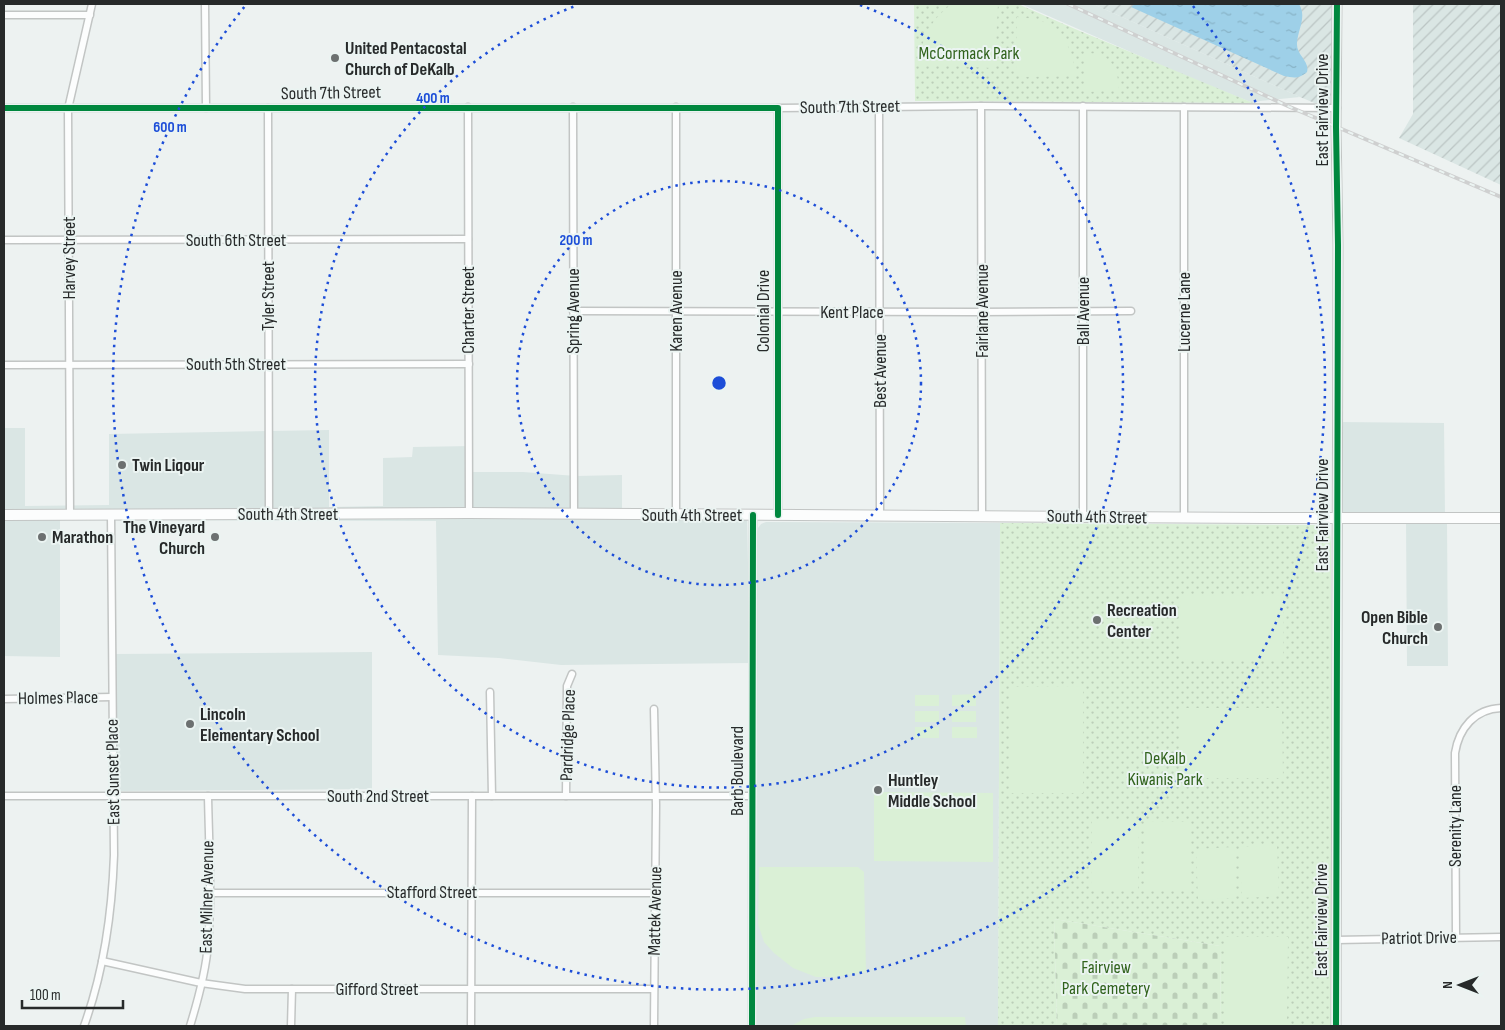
<svg xmlns="http://www.w3.org/2000/svg" width="1505" height="1030" viewBox="0 0 1505 1030" font-family="'Sofia Sans Condensed',sans-serif">
<style>
.built{fill:#dae6e4}
.industrial{fill:url(#industrial-furrows)}
.grass{fill:url(#grass-dots)}
.cemetery{fill:url(#cemetery-stones)}
.pitch{fill:#daf0d6}
.water{fill:url(#water-ripples)}
.lines{fill:none;stroke-linecap:round;stroke-linejoin:round}
.street-casing{stroke:#c2c5c4;stroke-width:9}
.secondary-casing{stroke:#c2c5c4;stroke-width:11}
.primary-casing{stroke:#c2c5c4;stroke-width:12}
.street{stroke:#fcfdfd;stroke-width:6}
.secondary{stroke:#fcfdfd;stroke-width:9}
.primary{stroke:#fcfdfd;stroke-width:10}
.rail-casing{stroke:#cfd0d0;stroke-width:4}
.rail{stroke:#ebf4f2;stroke-width:2;stroke-dasharray:5.5;stroke-linecap:butt}
.cycleway-casing{stroke:#ebf4f2;stroke-width:9}
.cycleway{stroke:#00873e;stroke-width:6}
.ring{fill:none;stroke:#1d4ed8;stroke-width:2.5;stroke-dasharray:2.5 5}
.poi-dot{fill:#6c7070;stroke:#ebf4f2;stroke-width:2}
.labels{text-anchor:middle;dominant-baseline:central;stroke-width:4;stroke-linejoin:round;paint-order:stroke}
.poi-label{font-size:18px;font-weight:bold;fill:#272a2a;stroke:#ebf4f2;text-anchor:start}
.park-label{font-size:18px;fill:#31631d;stroke:#ebf4f2}
.street-label{font-size:18px;fill:#272a2a;stroke:#ebf4f2}
.centre{fill:#1d4ed8;stroke:#ebf4f2;stroke-width:2.5}
.ring-label{font-size:15px;text-anchor:middle;font-weight:bold;fill:#1d4ed8;stroke:#ebf4f2;stroke-width:4;stroke-linejoin:round;paint-order:stroke}
</style>
<defs>
<pattern id="industrial-furrows" width="10" height="10" patternUnits="userSpaceOnUse" patternTransform="scale(1.25)"><rect width="10" height="10" fill="#dae6e4"/><path d="M-1 1l2-2M0 10L10 0M9 11l2-2" fill="none" stroke="#bbc5c4"/></pattern>
<pattern id="grass-dots" width="8" height="8" patternUnits="userSpaceOnUse" patternTransform="scale(1.25)"><rect width="8" height="8" fill="#daf0d6"/><path d="M2 2h.1M6 6h.1" fill="none" stroke="#bbceb8" stroke-width="1.8" stroke-linecap="round"/></pattern>
<pattern id="cemetery-stones" width="16" height="16" patternUnits="userSpaceOnUse" patternTransform="scale(1.25)"><rect width="16" height="16" fill="#daf0d6"/><path d="M2 7V4a2 2 0 0 1 4 0v3zM10 15v-3a2 2 0 0 1 4 0v3z" fill="#bbceb8"/></pattern>
<pattern id="water-ripples" width="26" height="14" patternUnits="userSpaceOnUse" patternTransform="scale(1.25)"><rect width="26" height="14" fill="#9ed0e8"/><path d="M2 4q2-2 4 0t4 0M15 11q2-2 4 0t4 0" fill="none" stroke="#88b3c7"/></pattern>
</defs>
<rect width="100%" height="100%" fill="#edf2f1"/>
<g class="built">
<polygon points="1021,4 1093,4 1300,97 1260,101 1253,103 1188,77"/>
<polygon points="1339,422 1444,423 1445,514 1340,514"/>
<polygon points="4,428 25,428 25,506 109,505 109,434 329,430 329,507 383,506 383,458 412,457 413,447 472,446 472,472 523,472 576,476 622,475 622,512 747,513 750,663 561,665 499,658 438,655 436,521 60,520 60,657 4,656"/>
<polygon points="1406,520 1447,521 1448,666 1407,666"/>
<polygon points="766,522 1000,523 998,1026 757,1026 757,532 758,528 761,524"/>
<polygon points="372,652 372,789 117,791 115,654"/>
</g>
<g class="industrial">
<polygon points="1093,4 1341,4 1341,114 1300,97"/>
<polygon points="1413,4 1501,4 1501,185 1399,138 1413,114"/>
</g>
<g class="grass">
<polygon points="914,4 1018,4 1075,29 1253,103 915,101"/>
<path d="M1000,523l322,2c9,2 8,10 9,18v483h-110l-1,-80 -166,-27 3,107h-59z"/>
</g>
<polygon class="cemetery" points="1054,919 1220,946 1221,1026 1057,1026"/>
<g class="pitch">
<path d="M952,4h46l-3,59 -4,5 -72,-4c2,-26 12,-45 33,-60z"/>
<path d="M1017,17c6,1 13,1 19,2 28,9 37,31 40,57l-56,1 -4,-5z"/>
<path d="M1085,53c25,-1 33,14 34,37l-32,2 -2,-2z"/>
<polygon points="1181,595 1284,596 1283,661 1180,659"/>
<polygon points="1083,686 1083,793 1011,793 1011,687"/>
<polygon points="976,694 976,706 952,706 952,695"/>
<rect x="915" y="695" width="24" height="11"/>
<polygon points="1181,708 1282,708 1283,778 1181,778"/>
<rect x="915" y="711" width="24" height="11"/>
<rect x="952" y="711" width="24" height="11"/>
<rect x="915" y="727" width="24" height="11"/>
<rect x="952" y="727" width="25" height="11"/>
<polygon points="874,792 993,793 993,862 874,861"/>
<polygon points="1092,820 1139,821 1138,891 1091,891"/>
<polygon points="1145,821 1191,822 1190,891 1144,891"/>
<polygon points="1277,845 1279,896 1242,898 1239,847"/>
<polygon points="1234,847 1236,898 1198,900 1196,849"/>
<polygon points="759,867 858,867 864,872 866,972 835,977 816,977 793,968 774,953 764,942 758,924"/>
<polygon points="1226,937 1288,937 1287,1026 1225,1026"/>
<polygon points="815,1017 965,1017 966,1026 791,1026 804,1019"/>
</g>
<path class="water" d="M1135,4h164c8,13 -1,25 -2,39 -1,12 13,18 10,29 -8,7 -13,6 -23,4l-153,-69z"/>
<g class="lines">
<defs>
<g id="street">
<polyline points="205,4 206,108"/>
<polyline points="4,15 90,15"/>
<polyline points="981,106 982,516"/>
<polyline points="468,107 469,513"/>
<polyline points="573,107 574,514"/>
<polyline points="676,107 676,515"/>
<polyline points="879,107 880,516"/>
<polyline points="1184,107 1184,517"/>
<polyline points="4,108 778,108 981,106 1337,108"/>
<polyline points="268,108 269,514"/>
<polyline points="778,108 778,515"/>
<polyline points="4,240 468,239"/>
<polyline points="573,311 975,312 1131,311"/>
<polyline points="4,365 469,364"/>
<polyline points="70,515 68,109 92,4"/>
<polyline points="1083,516 1083,106"/>
<polyline points="490,692 492,796"/>
<polyline points="4,699 112,697"/>
<polyline points="4,796 752,796"/>
<polyline points="566,796 567,686 572,674"/>
<polyline points="210,893 655,893"/>
<path d="M1456,937l-1,-184c4,-25 20,-44 46,-45"/>
<polyline points="1336,940 1501,937"/>
<polyline points="102,961 201,983 245,989 654,989"/>
<path d="M84,1026c20,-55 28,-113 30,-171l-3,-340"/>
<path d="M190,1026c8,-26 16,-54 18,-82 4,-49 1,-99 0,-148"/>
<polyline points="291,1026 292,989"/>
<polyline points="471,1026 472,796"/>
<polyline points="654,1026 656,805 654,709"/>
<polyline points="752,1026 753,515"/>
</g>
<polyline id="secondary" points="1336,1026 1338,245 1336,127 1337,4"/>
<polyline id="primary" points="4,515 469,513 1264,518 1501,518"/>
</defs>
<use href="#street" class="street-casing"/>
<use href="#secondary" class="secondary-casing"/>
<use href="#primary" class="primary-casing"/>
<use href="#street" class="street"/>
<use href="#secondary" class="secondary"/>
<use href="#primary" class="primary"/>
<defs>
<polyline id="rail" points="1068,4 1290,107 1501,197"/>
</defs>
<use href="#rail" class="rail-casing"/>
<use href="#rail" class="rail"/>
<defs>
<g id="cycleway">
<polyline points="4,108 778,108 778,515"/>
<polyline points="752,1026 753,515"/>
<polyline points="1336,1026 1338,245 1336,127 1337,4"/>
</g>
</defs>
<use href="#cycleway" class="cycleway-casing"/>
<use href="#cycleway" class="cycleway"/>
</g>
<g class="ring">
<circle cx="719" cy="383" r="202"/>
<path d="M860 5A404 404 0 1 1 578 5"/>
<path d="M1193 6A606 606 0 1 1 245 6"/>
</g>
<g class="poi-dot">
<circle cx="335" cy="58" r="5"/>
<circle cx="122" cy="465" r="5"/>
<circle cx="42" cy="537" r="5"/>
<circle cx="215" cy="537" r="5"/>
<circle cx="1097" cy="620" r="5"/>
<circle cx="1438" cy="627" r="5"/>
<circle cx="190" cy="724" r="5"/>
<circle cx="878" cy="790" r="5"/>
</g>
<g class="labels">
<g class="poi-label">
<text x="345" y="48">United Pentacostal<tspan x="345" dy="21">Church of DeKalb</tspan></text>
<text x="132" y="465">Twin Liqour</text>
<text x="205" y="527" text-anchor="end">The Vineyard<tspan x="205" dy="21">Church</tspan></text>
<text x="52" y="537">Marathon</text>
<text x="1107" y="610">Recreation<tspan x="1107" dy="21">Center</tspan></text>
<text x="1428" y="617" text-anchor="end">Open Bible<tspan x="1428" dy="21">Church</tspan></text>
<text x="200" y="714">Lincoln<tspan x="200" dy="21">Elementary School</tspan></text>
<text x="888" y="780">Huntley<tspan x="888" dy="21">Middle School</tspan></text>
</g>
<g class="park-label">
<text x="969" y="53">McCormack Park</text>
<text x="1165" y="758">DeKalb<tspan x="1165" dy="21">Kiwanis Park</tspan></text>
<text x="1106" y="967">Fairview<tspan x="1106" dy="21">Park Cemetery</tspan></text>
</g>
<g class="street-label">
<text transform="translate(331 93) rotate(-1)">South 7th Street</text>
<text transform="translate(850 107) rotate(-1)">South 7th Street</text>
<text transform="translate(1322 110) rotate(-90)">East Fairview Drive</text>
<text x="236" y="240">South 6th Street</text>
<text transform="translate(69 258) rotate(-90)">Harvey Street</text>
<text transform="translate(268 296) rotate(-90)">Tyler Street</text>
<text transform="translate(468 310) rotate(-90)">Charter Street</text>
<text transform="translate(573 311) rotate(-90)">Spring Avenue</text>
<text transform="translate(676 311) rotate(-90)">Karen Avenue</text>
<text transform="translate(763 311) rotate(-90)">Colonial Drive</text>
<text transform="translate(982 311) rotate(-90)">Fairlane Avenue</text>
<text transform="translate(1083 311) rotate(-90)">Ball Avenue</text>
<text x="852" y="312">Kent Place</text>
<text transform="translate(1184 312) rotate(-90)">Lucerne Lane</text>
<text x="236" y="364">South 5th Street</text>
<text transform="translate(880 371) rotate(-90)">Best Avenue</text>
<text x="288" y="514">South 4th Street</text>
<text x="692" y="515">South 4th Street</text>
<text transform="translate(1322 515) rotate(-90)">East Fairview Drive</text>
<text transform="translate(1097 517) rotate(1)">South 4th Street</text>
<text transform="translate(58 698) rotate(-1)">Holmes Place</text>
<text transform="translate(568 735) rotate(-88)">Pardridge Place</text>
<text transform="translate(737 771) rotate(-90)">Barb Boulevard</text>
<text transform="translate(113 772) rotate(-91)">East Sunset Place</text>
<text x="378" y="796">South 2nd Street</text>
<text transform="translate(1455 826) rotate(-90)">Serenity Lane</text>
<text x="432" y="892">Stafford Street</text>
<text transform="translate(207 897) rotate(-89)">East Milner Avenue</text>
<text transform="translate(655 911) rotate(-89)">Mattek Avenue</text>
<text transform="translate(1321 920) rotate(-90)">East Fairview Drive</text>
<text transform="translate(1419 938) rotate(-1)">Patriot Drive</text>
<text x="377" y="989">Gifford Street</text>
</g>
</g>
<circle cx="719" cy="383" r="8" class="centre"/>
<g class="ring-label">
<text x="433" y="103">400 m</text>
<text x="170" y="132">600 m</text>
<text x="576" y="245">200 m</text>
</g>
<rect width="1505" height="1030" fill="none" stroke="#272a2a" stroke-width="10"/>
<g transform="translate(1460 985) rotate(270)" stroke="#ebf4f2" stroke-width="4" paint-order="stroke">
<path d="M0-4L9 19L0 12L-9 19Z" fill="#272a2a"/>
<text y="-8" font-size="14" font-weight="bold" text-anchor="middle" fill="#272a2a">N</text>
</g>
<path d="M22 1000v8h101v-8" fill="none" stroke="#272a2a" stroke-width="2.5"/>
<text x="30" y="1000" font-size="15" fill="#272a2a" stroke="#ebf4f2" stroke-width="4" paint-order="stroke">100 m</text>
</svg>
